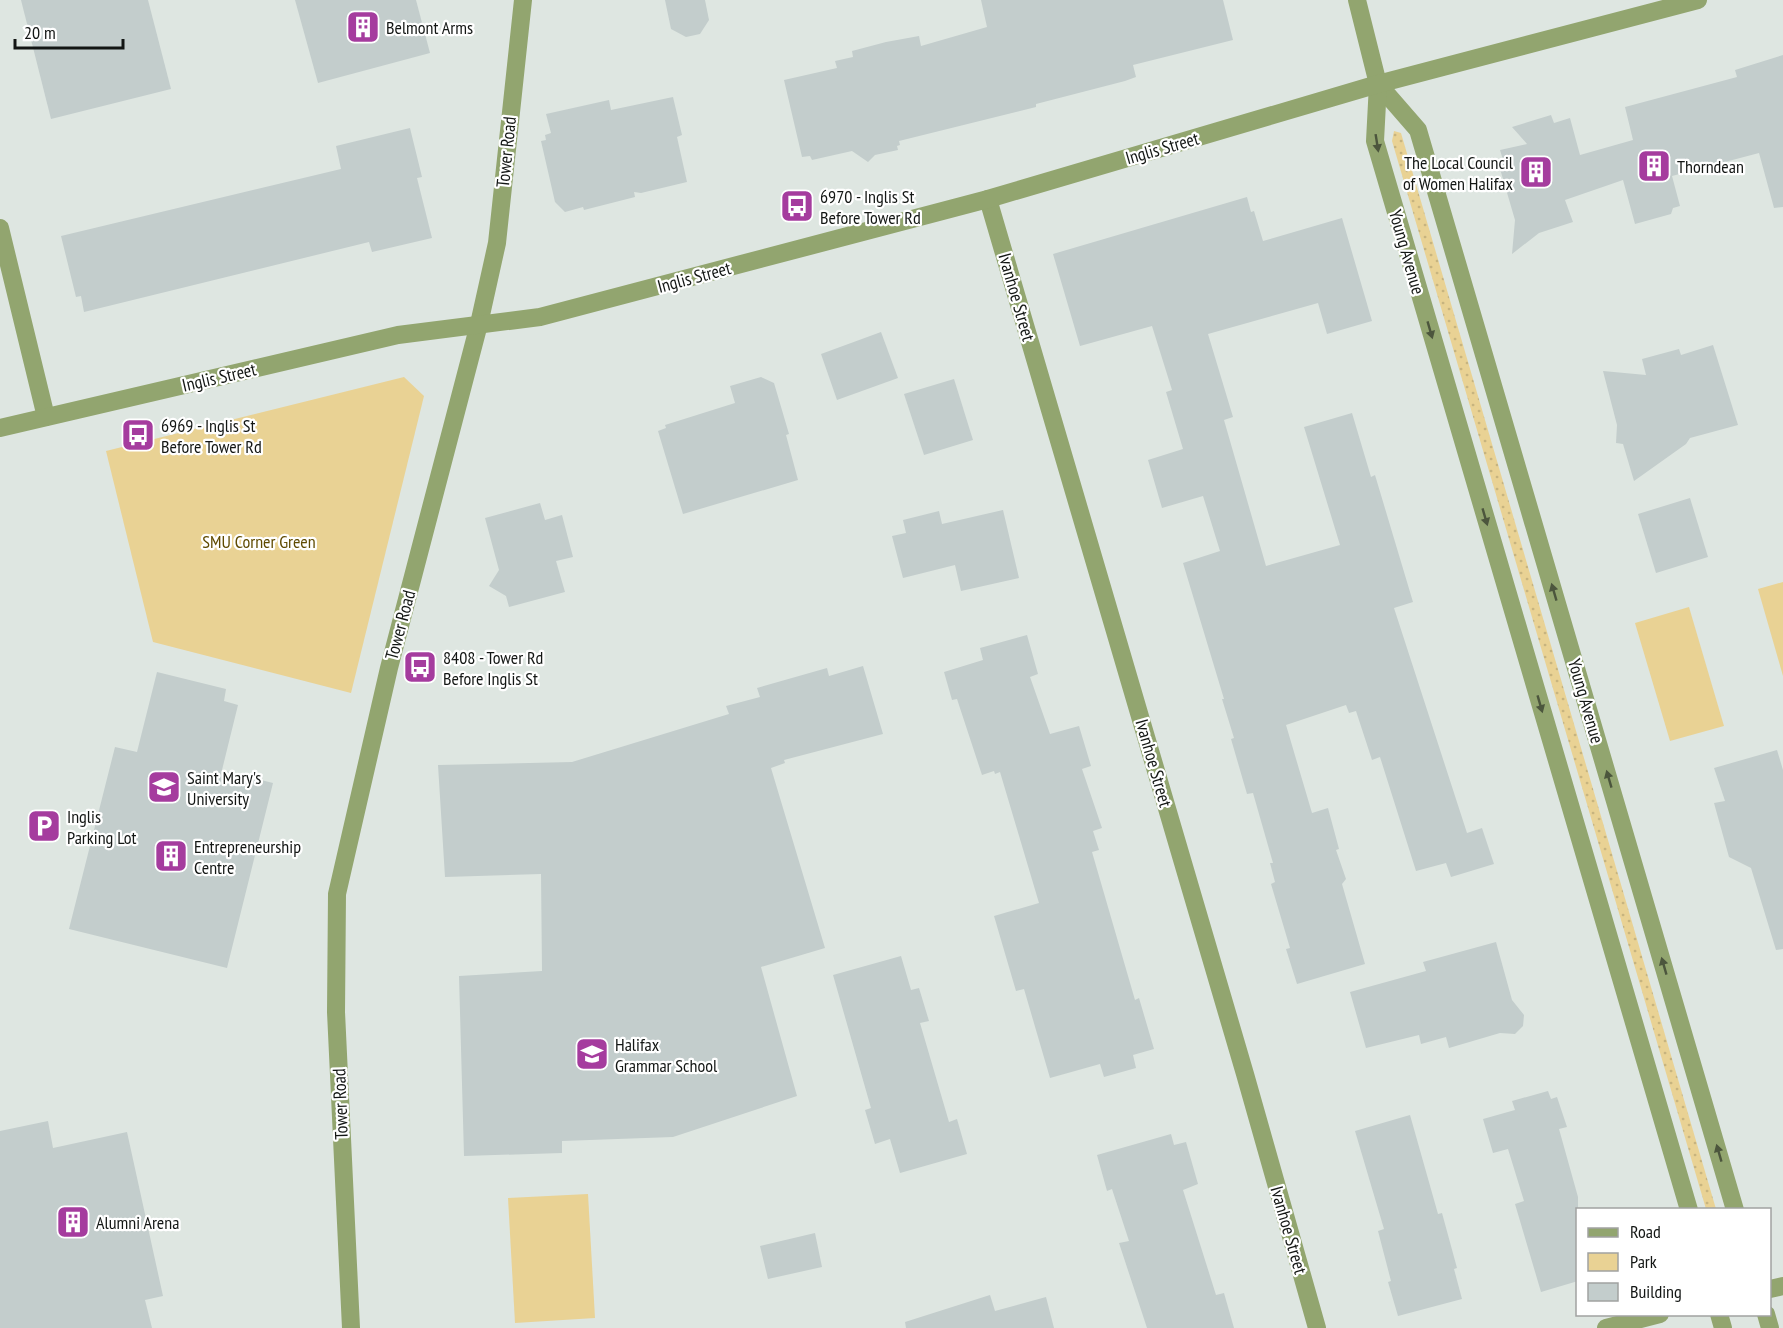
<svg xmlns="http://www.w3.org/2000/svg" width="1783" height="1328" viewBox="0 0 1783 1328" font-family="'PT Sans Narrow',sans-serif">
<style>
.grass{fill:url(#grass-dots)}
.green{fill:#e9d294}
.building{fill:#c3cdcc}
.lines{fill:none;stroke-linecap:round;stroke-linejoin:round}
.minor{stroke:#92a56f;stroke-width:18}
.tertiary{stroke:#92a56f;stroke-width:18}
.oneway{fill:#4c563d}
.labels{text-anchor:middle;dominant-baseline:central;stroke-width:4.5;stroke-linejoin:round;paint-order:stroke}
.poi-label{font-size:18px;fill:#131614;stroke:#fff;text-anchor:start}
.street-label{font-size:18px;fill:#131614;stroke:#fff}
.park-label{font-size:18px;fill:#5f4a00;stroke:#fff}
</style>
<defs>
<pattern id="grass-dots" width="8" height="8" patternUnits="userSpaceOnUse" patternTransform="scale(1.5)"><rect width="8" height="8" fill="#e9d294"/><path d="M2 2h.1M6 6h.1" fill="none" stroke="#c7b47f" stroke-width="1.8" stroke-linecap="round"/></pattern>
</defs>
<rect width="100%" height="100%" fill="#dee6e1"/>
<polygon class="grass" points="1394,131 1401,133 1716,1209 1706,1209 1392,141"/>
<g class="green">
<polygon points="404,377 424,396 351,693 153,642 106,451"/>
<polygon points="1783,582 1783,676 1758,589"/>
<polygon points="1689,607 1724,726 1670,741 1635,623"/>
<polygon points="588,1194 595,1318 515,1323 508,1198"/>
</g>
<g class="building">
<polygon points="21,0 148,0 171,89 51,119"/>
<polygon points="295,0 416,0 430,53 318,83"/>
<polygon points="665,0 705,0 709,20 700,34 686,37 671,29"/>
<polygon points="981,0 1223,0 1233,40 1133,65 1136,77 1125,81 1036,104 1036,107 899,141 900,145 897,146 898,150 875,155 868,162 852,151 812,160 810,156 802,157 784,80 837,68 835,61 853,57 852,51 886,42 919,36 921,46 987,27"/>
<polygon points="1783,55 1783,207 1774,208 1759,153 1672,176 1680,206 1673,208 1671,214 1635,224 1623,180 1565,200 1573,222 1539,233 1512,254 1515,220 1498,162 1503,160 1500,150 1527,144 1512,127 1551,115 1554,123 1570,118 1580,155 1633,140 1625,107 1737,77 1735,70"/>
<polygon points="673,97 682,135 677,137 687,182 641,193 634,192 635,197 584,210 583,207 565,212 555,202 541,141 546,140 545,135 551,133 546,114 609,100 611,110"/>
<polygon points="410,128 422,177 417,178 432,238 372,252 369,242 84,312 81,296 76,297 61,236 341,169 336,146"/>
<polygon points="1247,197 1251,212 1254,211 1263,241 1342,218 1372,321 1327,334 1318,303 1208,334 1233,417 1224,420 1266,566 1340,545 1304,427 1352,413 1371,477 1375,475 1413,602 1394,608 1467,833 1482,828 1494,864 1451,877 1446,863 1416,871 1380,757 1372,760 1356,711 1349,713 1346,705 1286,725 1312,813 1328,808 1339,849 1336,850 1346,879 1342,884 1365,964 1297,984 1286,949 1290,948 1271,884 1275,882 1270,863 1273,863 1253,793 1247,794 1231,739 1234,738 1222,699 1224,699 1183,563 1220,551 1203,496 1162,508 1148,460 1183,449 1166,392 1172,390 1152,326 1080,346 1053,254"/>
<polygon points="881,332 898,378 837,400 821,354"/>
<polygon points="1713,345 1738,425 1690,438 1686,444 1634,481 1623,444 1616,443 1617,425 1603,371 1646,375 1642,359 1679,349 1681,355"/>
<polygon points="761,377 774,383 789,434 786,435 798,480 683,514 658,431 666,428 665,425 735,403 730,386"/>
<polygon points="954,379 973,440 924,455 904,394"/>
<polygon points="1690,498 1708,557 1656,573 1638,514"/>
<polygon points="540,503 545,520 562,515 573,557 556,561 565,592 509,607 506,596 489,586 499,570 485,518"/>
<polygon points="1003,510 1019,578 961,591 955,565 903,578 892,536 906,533 903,520 939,511 942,524"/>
<polygon points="1027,635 1038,674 1030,677 1050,734 1079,726 1091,766 1082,769 1102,828 1093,831 1099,850 1092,852 1135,1000 1139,998 1154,1049 1133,1055 1136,1068 1104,1077 1100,1064 1050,1078 1024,989 1016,991 994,916 1039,903 1000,772 995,774 994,771 982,775 957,699 952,700 944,672 983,660 980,648"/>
<polygon points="863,666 883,734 784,760 785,763 771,768 825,948 761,967 797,1096 673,1137 562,1141 562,1153 464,1156 459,976 542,971 541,874 445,877 438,765 572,762 729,714 726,706 760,697 757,688 827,668 829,676"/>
<polygon points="157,672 226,689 224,701 238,705 222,770 273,783 227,968 69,929 115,747 137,752"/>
<polygon points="1777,750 1783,770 1783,949 1776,950 1751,868 1729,857 1714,803 1725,801 1714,768"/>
<polygon points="1496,942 1512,1000 1524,1015 1523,1026 1515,1034 1500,1033 1449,1048 1446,1037 1421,1044 1419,1035 1366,1048 1350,992 1426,971 1423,962"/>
<polygon points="901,956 911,990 919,988 929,1021 920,1023 949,1122 957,1119 967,1154 900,1173 890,1139 875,1144 865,1110 871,1108 833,975"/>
<polygon points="1548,1091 1551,1099 1557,1097 1567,1127 1559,1129 1578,1197 1578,1281 1541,1292 1515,1204 1524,1201 1508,1149 1493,1153 1483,1119 1515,1110 1512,1101"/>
<polygon points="1410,1115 1438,1214 1442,1213 1457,1268 1454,1269 1462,1299 1398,1316 1388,1282 1391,1281 1378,1231 1384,1229 1355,1131"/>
<polygon points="48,1121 53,1148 127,1132 163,1296 145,1300 152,1328 0,1328 0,1131"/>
<polygon points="1171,1134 1174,1145 1186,1142 1198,1184 1183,1190 1216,1295 1224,1293 1234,1328 1147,1328 1119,1243 1129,1241 1112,1189 1107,1191 1097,1155"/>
<polygon points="815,1233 822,1267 768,1279 760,1246"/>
<polygon points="990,1295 995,1311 1046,1297 1054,1328 906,1328 905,1322"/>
</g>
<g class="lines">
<g class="minor">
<polyline points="1378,84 1418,130 1735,1210"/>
<polyline points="1378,84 1375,141 1689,1210"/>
<polyline points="988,199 1245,1074 1317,1328"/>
<polyline points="0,228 46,417"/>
<polyline points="1770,1289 1783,1286"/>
<polyline points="1719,1314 1723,1328"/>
<polyline points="1766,1314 1770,1328"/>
<polyline points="351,1328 336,1012 337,894 389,668 479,324 497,243 523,0"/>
<polyline points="1606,1328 1660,1314"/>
</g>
<g class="tertiary">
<polyline points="1357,0 1378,84"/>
<polyline points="0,428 398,335 540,317 988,199 1378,84 1698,0"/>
</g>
</g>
<defs><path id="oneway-solid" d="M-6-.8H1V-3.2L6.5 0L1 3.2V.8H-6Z" transform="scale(1.5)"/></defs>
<g class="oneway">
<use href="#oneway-solid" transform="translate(1377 143) rotate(81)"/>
<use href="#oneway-solid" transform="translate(1430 330) rotate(74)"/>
<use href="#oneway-solid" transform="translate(1485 517) rotate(74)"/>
<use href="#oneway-solid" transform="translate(1554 592) rotate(-106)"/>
<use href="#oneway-solid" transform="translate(1540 704) rotate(74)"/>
<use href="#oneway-solid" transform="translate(1609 779) rotate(-106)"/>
<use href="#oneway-solid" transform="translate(1664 966) rotate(-106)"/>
<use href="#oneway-solid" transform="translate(1719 1153) rotate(-106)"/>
</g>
<defs>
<symbol id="building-square" viewBox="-11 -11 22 22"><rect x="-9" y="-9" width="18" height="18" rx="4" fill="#a53c9e" stroke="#fff"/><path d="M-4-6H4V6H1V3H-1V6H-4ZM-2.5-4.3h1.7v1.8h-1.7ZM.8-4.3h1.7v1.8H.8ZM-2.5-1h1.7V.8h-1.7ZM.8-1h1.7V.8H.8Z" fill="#fff"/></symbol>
<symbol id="bus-square" viewBox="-11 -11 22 22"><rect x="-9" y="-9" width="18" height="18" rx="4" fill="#a53c9e" stroke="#fff"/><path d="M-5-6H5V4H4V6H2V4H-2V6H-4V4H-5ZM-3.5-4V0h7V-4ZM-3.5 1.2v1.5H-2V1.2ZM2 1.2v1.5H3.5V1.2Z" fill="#fff"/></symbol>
<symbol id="university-square" viewBox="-11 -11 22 22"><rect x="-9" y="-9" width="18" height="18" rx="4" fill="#a53c9e" stroke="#fff"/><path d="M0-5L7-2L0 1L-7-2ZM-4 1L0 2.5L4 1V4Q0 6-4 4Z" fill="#fff"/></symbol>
<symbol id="parking-square" viewBox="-11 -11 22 22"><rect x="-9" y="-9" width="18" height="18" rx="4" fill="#a53c9e" stroke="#fff"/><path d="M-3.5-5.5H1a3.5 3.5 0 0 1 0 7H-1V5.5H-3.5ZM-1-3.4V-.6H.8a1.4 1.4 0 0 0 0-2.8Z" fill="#fff"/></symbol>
<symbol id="school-square" viewBox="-11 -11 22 22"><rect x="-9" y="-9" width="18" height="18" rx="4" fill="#a53c9e" stroke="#fff"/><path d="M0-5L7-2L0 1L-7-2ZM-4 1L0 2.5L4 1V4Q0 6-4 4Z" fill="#fff"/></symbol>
</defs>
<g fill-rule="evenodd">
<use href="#building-square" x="344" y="8" width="38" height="38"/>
<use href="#building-square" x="1635" y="147" width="38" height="38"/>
<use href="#building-square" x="1517" y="153" width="38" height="38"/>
<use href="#bus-square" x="778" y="187" width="38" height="38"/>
<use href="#bus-square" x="119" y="416" width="38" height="38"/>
<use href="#bus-square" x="401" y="648" width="38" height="38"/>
<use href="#university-square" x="145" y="768" width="38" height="38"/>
<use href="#parking-square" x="25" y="807" width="38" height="38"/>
<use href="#building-square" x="152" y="837" width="38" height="38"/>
<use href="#school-square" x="573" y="1035" width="38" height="38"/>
<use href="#building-square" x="54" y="1203" width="38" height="38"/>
</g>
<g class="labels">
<g class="poi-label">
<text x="386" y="27">Belmont Arms</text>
<text x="1513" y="162" text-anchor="end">The Local Council<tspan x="1513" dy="21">of Women Halifax</tspan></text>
<text x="1677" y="166">Thorndean</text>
<text x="820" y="196">6970 - Inglis St<tspan x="820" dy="21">Before Tower Rd</tspan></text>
<text x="161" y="425">6969 - Inglis St<tspan x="161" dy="21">Before Tower Rd</tspan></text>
<text x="443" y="657">8408 - Tower Rd<tspan x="443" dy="21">Before Inglis St</tspan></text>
<text x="187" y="777">Saint Mary's<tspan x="187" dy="21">University</tspan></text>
<text x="67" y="816">Inglis<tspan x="67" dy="21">Parking Lot</tspan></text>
<text x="194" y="846">Entrepreneurship<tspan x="194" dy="21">Centre</tspan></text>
<text x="615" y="1044">Halifax<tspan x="615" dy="21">Grammar School</tspan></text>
<text x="96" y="1222">Alumni Arena</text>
</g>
<g class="street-label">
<text transform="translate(1162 148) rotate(-16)">Inglis Street</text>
<text transform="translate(506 152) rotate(-84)">Tower Road</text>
<text transform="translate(1407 252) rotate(74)">Young Avenue</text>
<text transform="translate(694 277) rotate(-15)">Inglis Street</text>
<text transform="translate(1017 297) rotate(74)">Ivanhoe Street</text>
<text transform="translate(219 377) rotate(-13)">Inglis Street</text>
<text transform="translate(400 625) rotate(-75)">Tower Road</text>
<text transform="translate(1586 701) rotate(74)">Young Avenue</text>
<text transform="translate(1154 763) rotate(74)">Ivanhoe Street</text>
<text transform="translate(340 1104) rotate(-92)">Tower Road</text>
<text transform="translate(1289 1230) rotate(74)">Ivanhoe Street</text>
</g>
<g class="park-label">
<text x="259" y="541">SMU Corner Green</text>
</g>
</g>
<rect x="1576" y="1208" width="195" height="108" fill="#ffffff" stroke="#a1a2a1" stroke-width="1.5"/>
<rect x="1588" y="1228" width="30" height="9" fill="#92a56f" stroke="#a1a2a1" stroke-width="1.5"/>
<text x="1630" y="1238" font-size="18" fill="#131614">Road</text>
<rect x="1588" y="1253" width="30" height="18" fill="#e9d294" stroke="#a1a2a1" stroke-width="1.5"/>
<text x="1630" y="1268" font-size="18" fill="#131614">Park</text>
<rect x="1588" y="1283" width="30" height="18" fill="#c3cdcc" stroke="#a1a2a1" stroke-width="1.5"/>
<text x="1630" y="1298" font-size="18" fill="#131614">Building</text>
<path d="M15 39v9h108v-9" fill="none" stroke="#131614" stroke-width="3"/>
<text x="24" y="39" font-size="18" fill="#131614" stroke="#ffffff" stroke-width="4.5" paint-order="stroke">20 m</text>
</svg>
